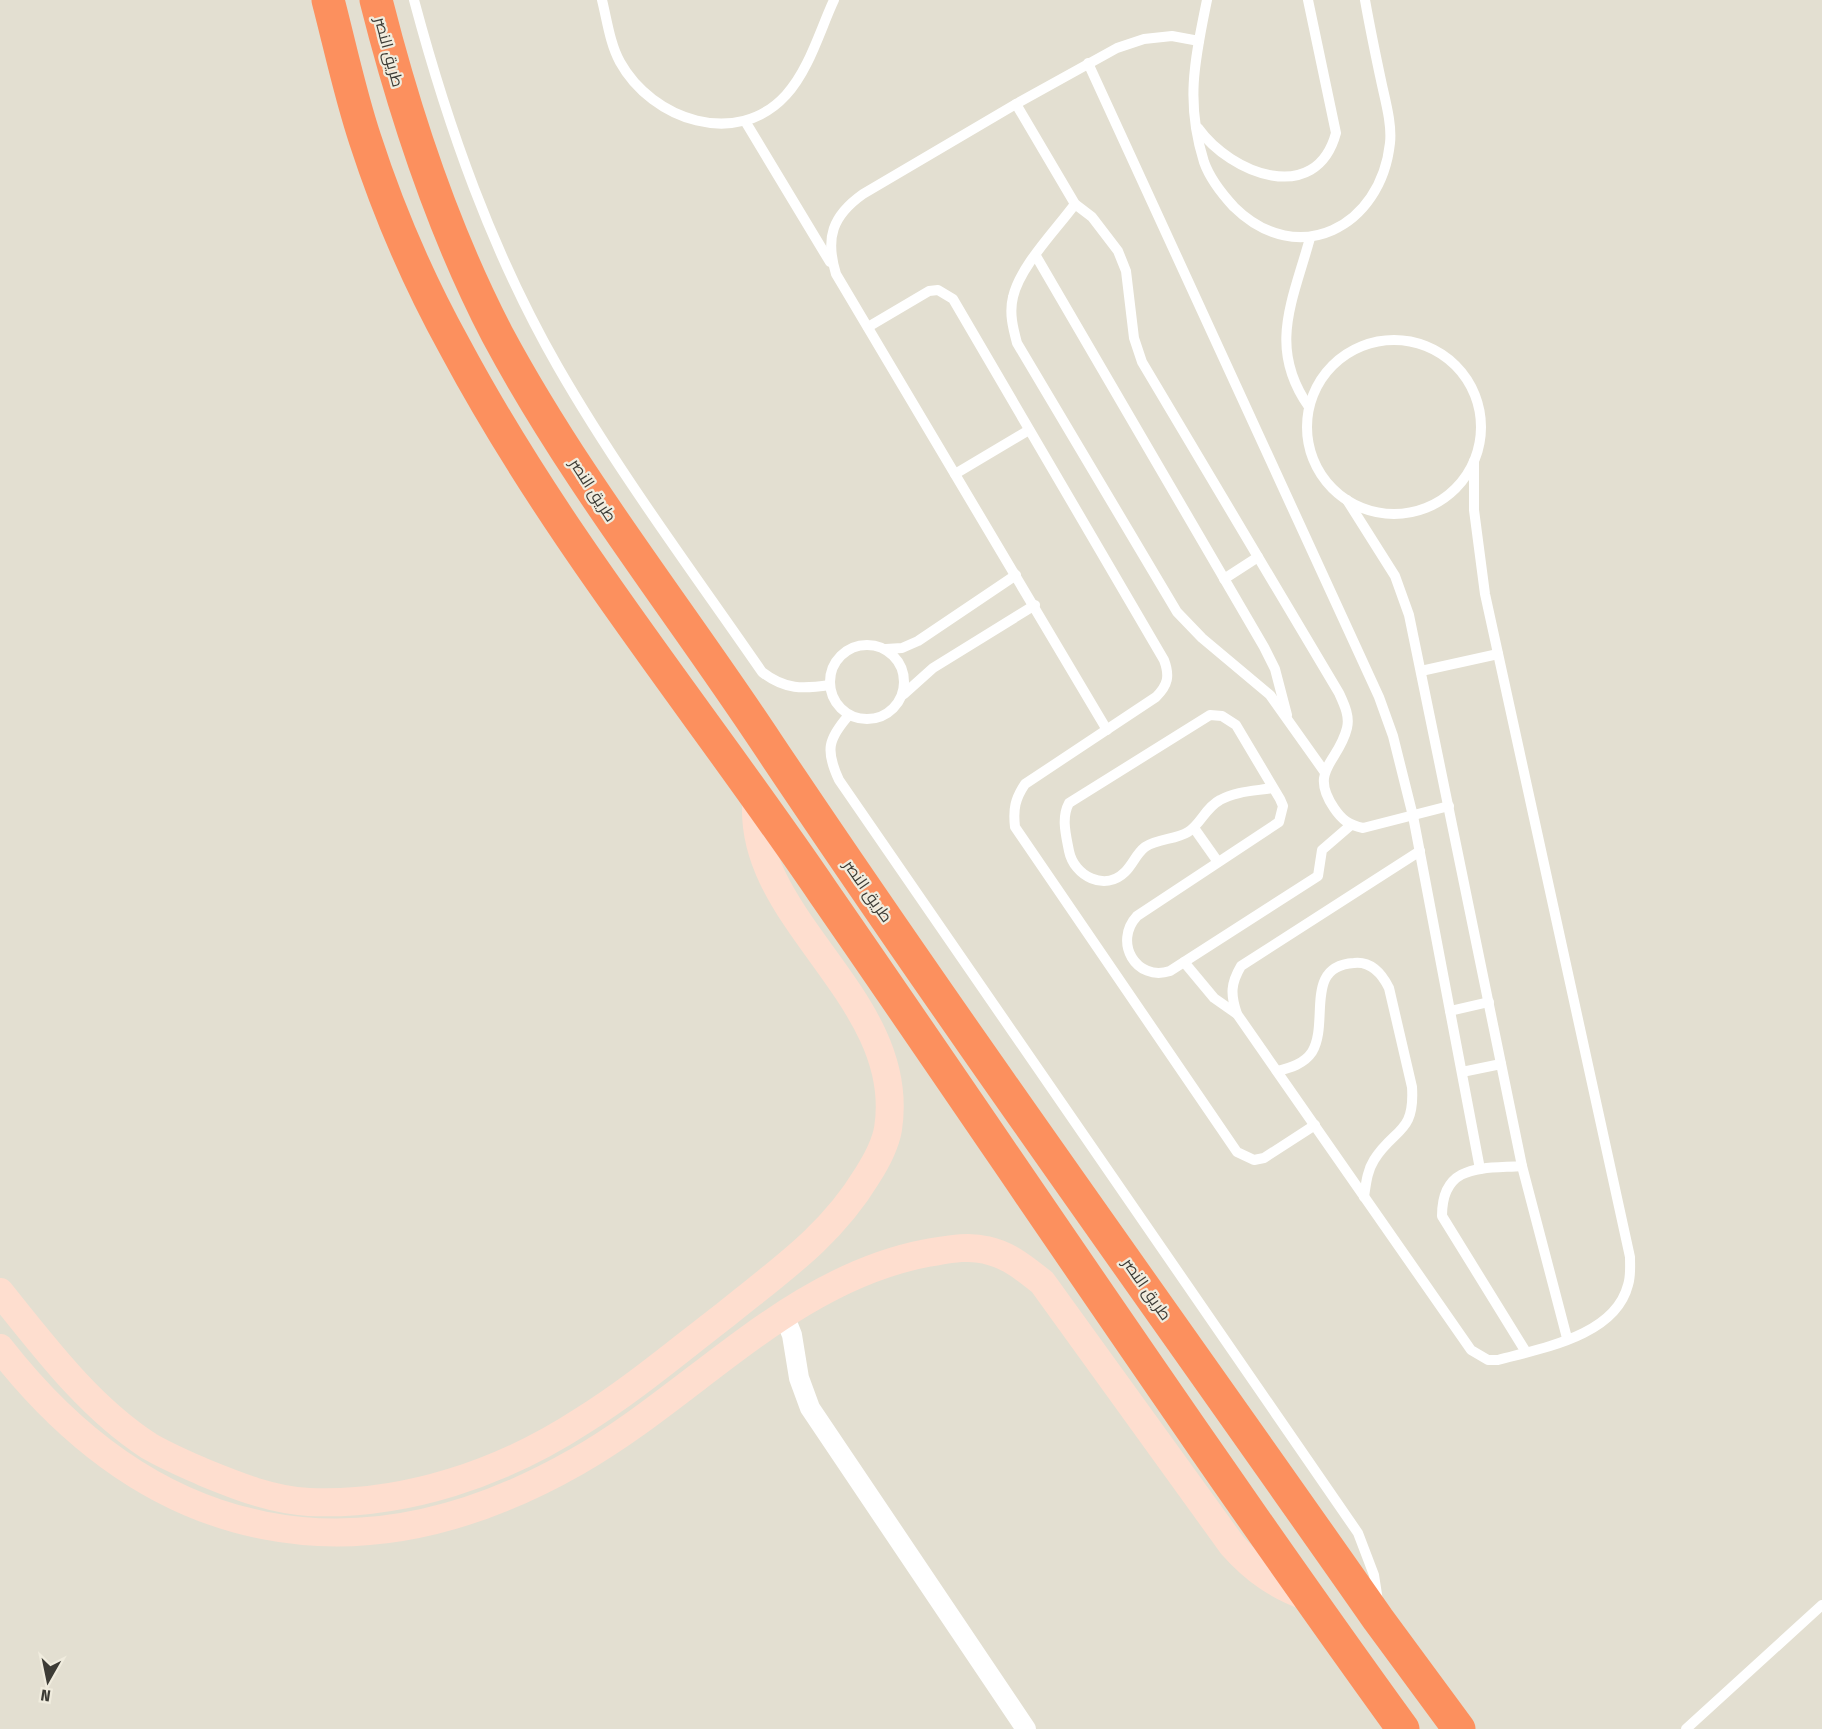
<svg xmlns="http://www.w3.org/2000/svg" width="1822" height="1729" viewBox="0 0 1822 1729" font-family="'Fira Sans Condensed',Cairo,sans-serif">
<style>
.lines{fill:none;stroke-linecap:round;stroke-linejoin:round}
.lane{stroke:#fff;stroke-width:10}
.street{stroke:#fff;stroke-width:20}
.secondary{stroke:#fedecf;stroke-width:28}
.highway{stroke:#fc905e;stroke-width:33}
.labels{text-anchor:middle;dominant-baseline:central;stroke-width:4.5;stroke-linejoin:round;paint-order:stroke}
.street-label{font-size:16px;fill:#3d3c36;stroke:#f0ecde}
</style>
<rect width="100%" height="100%" fill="#e3dfd1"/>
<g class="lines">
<g class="lane">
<path d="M414,0c34,127 78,252 144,367 61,106 135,205 204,305 23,18 41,17 68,13"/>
<path d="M602,0c5,20 8,44 18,62 32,58 117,87 166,33 23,-25 34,-65 48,-95"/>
<path d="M1207,0c-12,59 -22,102 -3,162 6,17 18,32 30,45 64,63 147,20 156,-64 2,-18 -4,-40 -8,-58 -6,-28 -12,-57 -17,-85"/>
<polyline points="1088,63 1379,697 1393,736 1413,816 1480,1169"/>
<path d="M1016,104l59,100 17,13 26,34 8,20 8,67 8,24 197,331c5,11 11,23 8,35 -8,34 -39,42 -13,80 8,12 15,17 29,20l86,-22"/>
<polyline points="745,121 830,262"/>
<path d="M1198,128c33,46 118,79 138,5l-28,-133"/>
<path d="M1075,204c-19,26 -55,62 -62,93 -4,16 0,31 4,46l160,269 25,26 68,57 54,76"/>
<polyline points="1036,256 1264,647 1275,669 1287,715"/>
<path d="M868,327l61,-36 9,-1 15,9 211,361c6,16 4,25 -8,37l-131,87c-10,15 -12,25 -10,43l222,325 17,8 10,-2 51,-33"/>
<circle cx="1394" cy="427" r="87"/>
<path d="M1309,407c-42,-60 -16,-106 1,-169"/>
<polyline points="955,474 1029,430"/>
<polyline points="1347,500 1395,576 1409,615 1522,1166 1567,1338"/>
<polyline points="1224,579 1258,557"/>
<circle cx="867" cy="682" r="37"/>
<polyline points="886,649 902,648 918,641 1016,575"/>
<polyline points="1421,671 1498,654"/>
<polyline points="904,694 933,668 1035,605"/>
<path d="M849,715c-21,24 -24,35 -10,65l519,753 16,42 4,26"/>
<path d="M1107,730l-271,-456c-11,-36 -4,-58 27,-80l153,-90 101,-56 27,-9 28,-3 27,5"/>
<path d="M1273,788c-18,3 -37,3 -53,12 -15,8 -19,24 -32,32 -13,8 -29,6 -43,15 -9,7 -12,17 -20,25 -20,20 -51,4 -56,-21 -3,-16 -8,-33 0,-48l141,-88 12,1 14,9 44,74 3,7 -4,16 -142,94c-24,26 -1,66 33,55l148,-95 4,-26 29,-25"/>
<polyline points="1194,828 1218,862"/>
<path d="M1420,851l-179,115c-10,17 -11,28 -4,48l234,336 17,10h10c44,-12 117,-24 130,-75 3,-9 2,-19 2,-28l-145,-663 -11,-84v-49"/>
<polyline points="1184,962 1214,998 1237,1014"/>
<polyline points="1450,1011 1489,1002"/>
<path d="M1277,1071c13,-3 27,-7 35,-19 18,-30 -9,-86 42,-89 17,-2 28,11 35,25l23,99c3,47 -18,41 -38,73 -7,11 -8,24 -10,37"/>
<polyline points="1462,1072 1501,1064"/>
<path d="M1522,1166c-40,3 -80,-3 -80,50l84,136"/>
<polyline points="1686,1729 1822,1605"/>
</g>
<polyline class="street" points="784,1315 792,1335 799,1378 810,1408 1026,1729"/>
<g class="secondary">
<path d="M0,1292c45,56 89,115 149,154 17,10 36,18 54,26 34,14 69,28 106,30 96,4 193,-29 273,-81 50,-31 96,-70 143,-106 54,-44 105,-78 142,-139 9,-14 18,-30 21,-47 21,-133 -147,-211 -131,-335"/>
<path d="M0,1348c154,197 358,238 576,114 117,-66 213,-183 351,-209 19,-3 40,-8 59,-3 23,5 38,18 56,32l190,263c22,25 45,41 76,52"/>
</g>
<g class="highway">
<path d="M328,0c12,46 22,94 37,139 23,71 54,143 90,208 103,193 245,364 368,545 193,279 381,562 580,837"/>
<path d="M376,0c29,115 66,228 121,334 77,144 180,273 270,409 198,296 407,584 611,876l81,110"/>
</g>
</g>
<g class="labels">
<g class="street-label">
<text transform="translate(389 52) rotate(75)">طريق النصر</text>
<text transform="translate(593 490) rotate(57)">طريق النصر</text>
<text transform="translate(868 891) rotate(55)">طريق النصر</text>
<text transform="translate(1147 1289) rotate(55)">طريق النصر</text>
</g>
</g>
<g transform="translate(48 1681) rotate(189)" stroke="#f0ecde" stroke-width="4.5" paint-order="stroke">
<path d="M0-4.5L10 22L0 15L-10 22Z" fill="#3d3c36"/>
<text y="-9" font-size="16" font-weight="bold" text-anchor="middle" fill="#3d3c36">N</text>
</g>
</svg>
